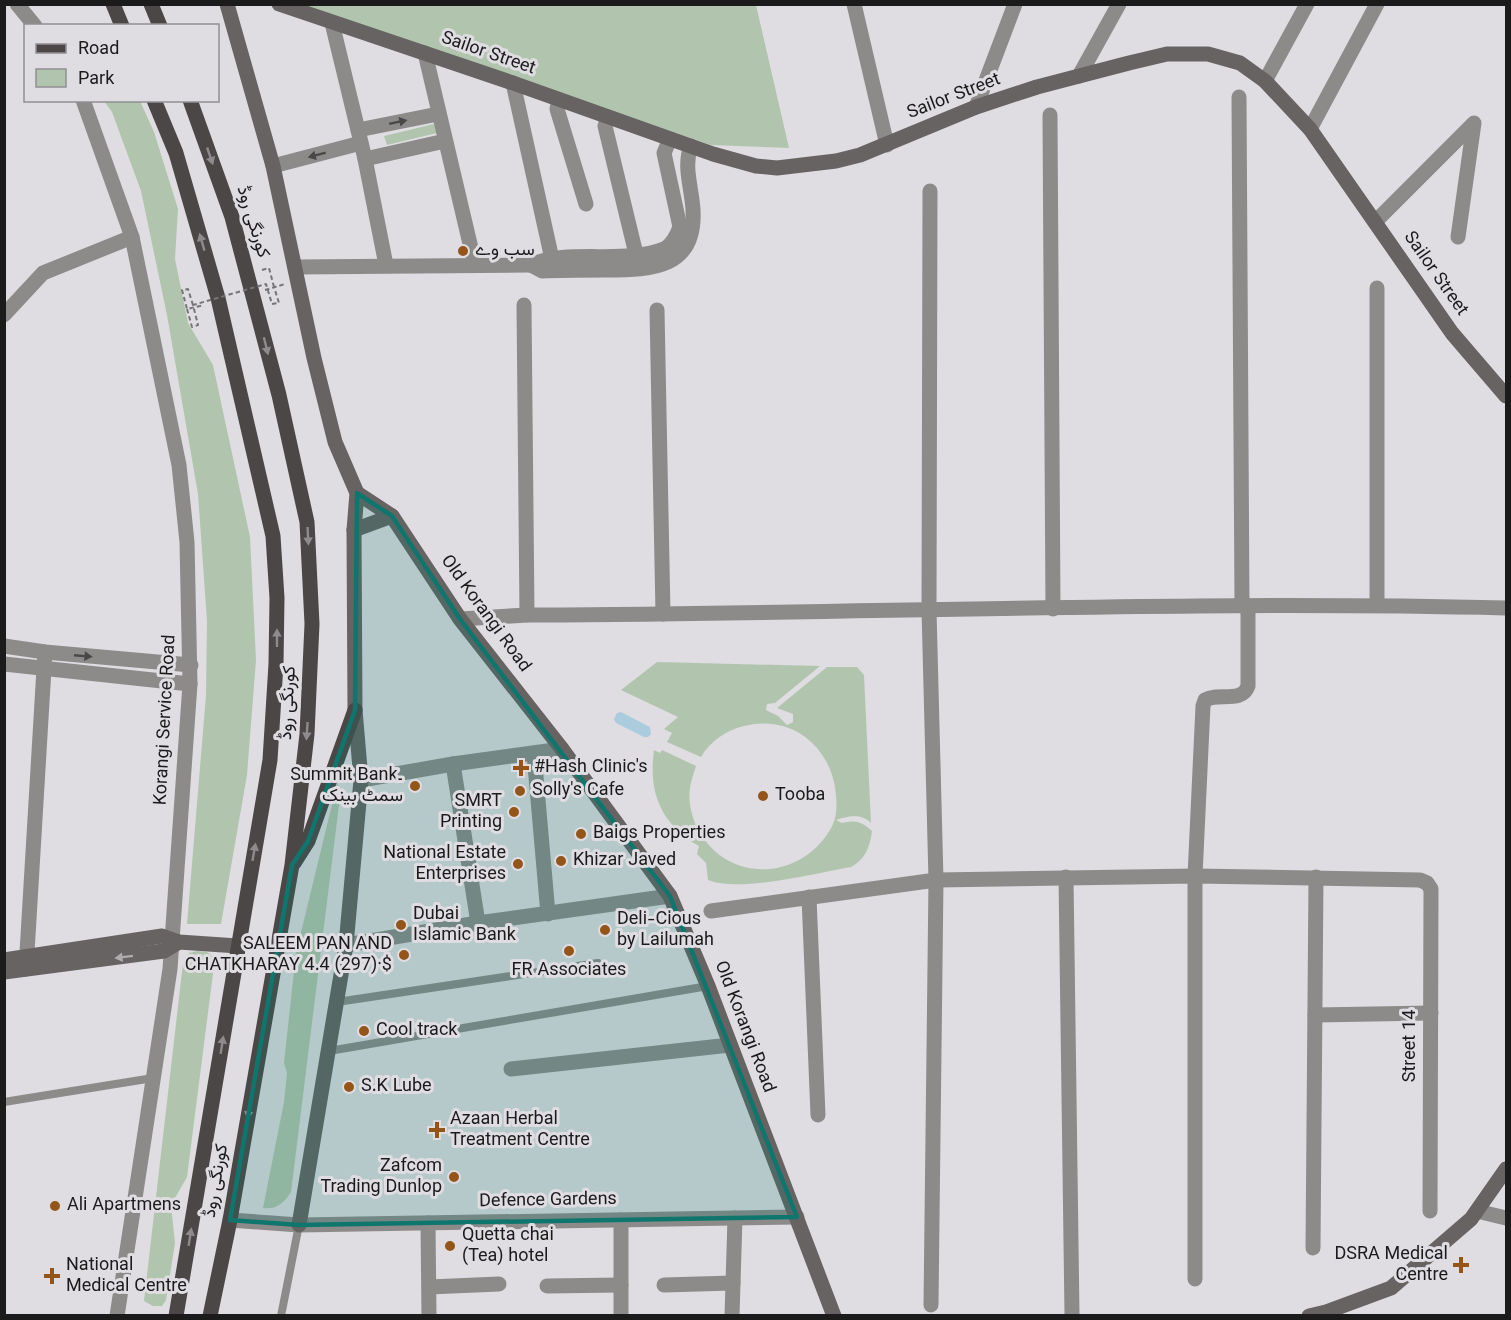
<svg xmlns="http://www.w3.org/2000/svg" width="1511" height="1320" viewBox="0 0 1511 1320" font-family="Georgia,Vazirmatn,serif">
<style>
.green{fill:#b1c5ae}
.water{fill:#abccde}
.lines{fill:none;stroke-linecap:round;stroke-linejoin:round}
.path{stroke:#767578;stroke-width:2;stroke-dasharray:4.5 3;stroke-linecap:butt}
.lane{stroke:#8d8b8a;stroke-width:8}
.street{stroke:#8d8b8a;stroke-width:15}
.secondary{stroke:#676363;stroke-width:15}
.primary{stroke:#4c4747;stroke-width:15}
.path-bridge{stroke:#767578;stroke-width:2;stroke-dasharray:4.5 3;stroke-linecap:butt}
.oneway{fill:#494848}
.oneway2{fill:#8e8a8d}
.oneway3{fill:#afacaf}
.marked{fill:#0f766e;fill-opacity:0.2;stroke:#0f766e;stroke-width:4.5;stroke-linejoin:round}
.poi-dot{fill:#93551a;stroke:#dfdde2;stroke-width:2}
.labels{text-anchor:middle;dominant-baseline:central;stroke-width:6;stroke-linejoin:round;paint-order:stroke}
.street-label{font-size:18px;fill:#1b1b1c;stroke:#dfdde2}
.poi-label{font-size:18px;fill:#1b1b1c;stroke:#dfdde2;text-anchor:start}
</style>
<rect width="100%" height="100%" fill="#dfdde2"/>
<g class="green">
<polygon points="302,5 756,5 789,148 711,145"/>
<polygon points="104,101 140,101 154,132 178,209 175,259 188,323 213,365 250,537 256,660 247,775 221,924 187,924 206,695 207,621 198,494 167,315 141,191 112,112"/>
<polygon points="434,124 437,133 387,145 384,136"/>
<path d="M657,662l163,4 -45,37 -8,1 -1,6 12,6 9,9 6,-3v-8l-16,-6 50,-41h30l7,8 7,148c-10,-10 -23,-7 -35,-3l6,3c14,-3 19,-2 30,8 -2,15 -6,28 -21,36 -35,6 -111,26 -143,13l-2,-17 -9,-9 2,-8c-38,-22 -51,-53 -45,-96l6,3 2,-3 34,16c-2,7 -5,14 -6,22 -2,11 1,25 5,35 26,60 102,61 135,7 7,-11 7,-23 6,-35 -4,-48 -44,-81 -92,-69 -17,4 -34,15 -43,31l-34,-15 5,-9 -8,-4 14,-12 -57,-27z"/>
<path d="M337,784l4,5 -50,403c-7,11 -15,18 -28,16l21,-106 3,-29 -3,-10 12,-110z"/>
<polygon points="197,951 207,952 215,958 187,1177 171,1205 175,1243 166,1300 162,1306 153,1306 144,1301 183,963 189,953"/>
</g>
<polygon class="water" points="621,712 650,727 651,734 648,737 644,737 616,723 614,719 617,713"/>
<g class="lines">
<g class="path">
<polyline points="262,270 269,268 274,287"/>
<polyline points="265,290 285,284"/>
<polyline points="193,305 188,289 182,290 187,309 204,305"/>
</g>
<g class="lane">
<polyline points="337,1002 598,963"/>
<polyline points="329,1051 708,986"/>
<polyline points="4,1102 153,1078"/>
<polyline points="281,1316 299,1225"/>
</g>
<g class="street">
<polyline points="17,4 35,26"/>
<polyline points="854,4 887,145"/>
<polyline points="332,23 365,159 386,265"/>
<polyline points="425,53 475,265"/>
<polyline points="1079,76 1119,4"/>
<polyline points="1265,81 1307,4"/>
<polyline points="513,83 552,259"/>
<polyline points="1239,97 1242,606"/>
<polyline points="83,100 132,237 179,465 187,542 190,684 170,969 117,1316"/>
<polyline points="559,100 557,109 586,204"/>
<polyline points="976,107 1015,4"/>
<polyline points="1050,115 1053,609"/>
<polyline points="608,117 605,126 636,254"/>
<polyline points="1310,129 1377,4"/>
<polyline points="358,130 438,114"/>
<polyline points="365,159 445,141"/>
<polyline points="273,166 361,143"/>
<polyline points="930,191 929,610 936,880 1195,876 1420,880 1427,883 1431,889 1430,1211"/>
<polyline points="1375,222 1474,123 1458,237"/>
<path d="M531,265l11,6c21,-1 43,-1 65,-1 46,0 89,-2 86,-60 -1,-22 -10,-43 -2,-64"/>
<path d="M296,267l235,-2c36,-17 94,0 133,-16 9,-4 13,-14 16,-22l-16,-74 6,-14"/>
<polyline points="524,305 527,615"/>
<polyline points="657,310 663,614"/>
<polyline points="4,315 43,273 132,237"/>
<polyline points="1377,605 1377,288"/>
<path d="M460,619l67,-4c326,-1 653,-15 979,-7"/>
<polyline points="4,646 45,652 191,665"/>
<polyline points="4,664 190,684"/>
<polyline points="534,754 548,914"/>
<polyline points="453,764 478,923"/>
<polyline points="361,780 453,764 562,749"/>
<polyline points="1066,877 1072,1315"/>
<polyline points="809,897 818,1115"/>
<polyline points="711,911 936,880 931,1305"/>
<polyline points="346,945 478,923 670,896"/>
<polyline points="26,969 45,652"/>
<polyline points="1315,1015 1431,1013"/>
<polyline points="511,1069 730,1045"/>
<polyline points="1481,1212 1506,1218"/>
<polyline points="230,1220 299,1225 797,1217"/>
<polyline points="428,1223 429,1316"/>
<polyline points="1313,1248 1316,877"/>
<path d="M1195,1279v-403l8,-170 2,-6c13,-8 37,4 43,-14v-80"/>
<polyline points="664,1285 733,1283"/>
<polyline points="547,1286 621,1285"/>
<polyline points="429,1287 499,1284"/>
<polyline points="621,1316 621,1220"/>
<polyline points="732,1316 735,1218"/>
</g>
<g class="secondary">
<polyline points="227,4 273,166 314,358 335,442 357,493 354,530 355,710 361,780 346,945 299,1225"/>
<polyline points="279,4 513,83 713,154 756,166 777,168 836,161 860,155 976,107 1037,87 1129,63 1167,54 1208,54 1240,63 1265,81 1310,129 1452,333 1506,396"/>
<polyline points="357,493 392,516 460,619 562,749 670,896 708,986 834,1316"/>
<polyline points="354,530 392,516"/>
<polyline points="4,960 162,936 179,942 238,946"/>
<polyline points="4,972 164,951 179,942"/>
<polyline points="1309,1316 1326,1312 1391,1288 1471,1219 1506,1169"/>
</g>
<g class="primary">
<polyline points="113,4 122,26"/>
<polyline points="151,4 160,26"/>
<polyline points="154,100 176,153 218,298 273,536 277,598 276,664 270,760 176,1316"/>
<polyline points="190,100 232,217 279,395 307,522 312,624 307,734 292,865 230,1220 210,1316"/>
<polyline points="294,863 308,841 355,710"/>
</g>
<polyline class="path-bridge" points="187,309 192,327 198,325 193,305 266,284 272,304 279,303 274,287"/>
</g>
<defs><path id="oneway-solid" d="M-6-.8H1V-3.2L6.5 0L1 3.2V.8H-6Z" transform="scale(1.5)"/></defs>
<g class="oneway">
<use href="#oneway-solid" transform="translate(398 122) rotate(-12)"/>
<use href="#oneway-solid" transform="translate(317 155) rotate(165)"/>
<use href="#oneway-solid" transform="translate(83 656) rotate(5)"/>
</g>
<g class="oneway2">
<use href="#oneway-solid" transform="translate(210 156) rotate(71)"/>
<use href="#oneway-solid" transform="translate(202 242) rotate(-106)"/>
<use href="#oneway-solid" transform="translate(266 346) rotate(76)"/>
<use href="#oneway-solid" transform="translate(308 536) rotate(87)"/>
<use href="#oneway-solid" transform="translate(277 638) rotate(-90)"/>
<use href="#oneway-solid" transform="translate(307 731) rotate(94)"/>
<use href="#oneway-solid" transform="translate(254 852) rotate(-80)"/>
<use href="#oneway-solid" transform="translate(222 1045) rotate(-81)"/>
<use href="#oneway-solid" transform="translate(249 1110) rotate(100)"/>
<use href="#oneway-solid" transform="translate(190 1237) rotate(-81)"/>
</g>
<use class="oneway3" href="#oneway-solid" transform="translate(124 957) rotate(173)"/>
<path class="marked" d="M357,493l35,23 68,103 210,277 127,321 -498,8 -69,-5 62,-355 16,-24 47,-131z"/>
<g class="poi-dot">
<circle cx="463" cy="251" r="6"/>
<path d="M518 759h6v6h6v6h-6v6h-6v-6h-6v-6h6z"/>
<circle cx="415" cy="786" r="6"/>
<circle cx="520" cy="791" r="6"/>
<circle cx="763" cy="796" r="6"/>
<circle cx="514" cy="812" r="6"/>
<circle cx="581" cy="834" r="6"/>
<circle cx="561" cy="861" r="6"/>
<circle cx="518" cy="864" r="6"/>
<circle cx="401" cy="925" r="6"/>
<circle cx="605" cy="930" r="6"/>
<circle cx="569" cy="951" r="6"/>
<circle cx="404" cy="955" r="6"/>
<circle cx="364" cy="1031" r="6"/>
<circle cx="349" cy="1087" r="6"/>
<path d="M434 1121h6v6h6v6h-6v6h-6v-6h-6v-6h6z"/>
<circle cx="454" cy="1177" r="6"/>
<circle cx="55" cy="1206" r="6"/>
<circle cx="450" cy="1246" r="6"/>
<path d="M1458 1256h6v6h6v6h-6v6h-6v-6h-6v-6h6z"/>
<path d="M49 1267h6v6h6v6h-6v6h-6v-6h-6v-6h6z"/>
</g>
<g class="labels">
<g class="street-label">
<text transform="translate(488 54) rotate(19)">Sailor Street</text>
<text transform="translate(954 97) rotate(-21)">Sailor Street</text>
<text transform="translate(252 222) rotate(73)">کورنگی روڈ</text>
<text transform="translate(1435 274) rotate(55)">Sailor Street</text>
<text transform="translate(485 614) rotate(54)">Old Korangi Road</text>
<text transform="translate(289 703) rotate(-87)">کورنگی روڈ</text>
<text transform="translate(166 720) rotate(-87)">Korangi Service Road</text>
<text transform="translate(744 1027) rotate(69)">Old Korangi Road</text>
<text transform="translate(1411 1046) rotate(-90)">Street 14</text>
<text transform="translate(217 1181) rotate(-80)">کورنگی روڈ</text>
<text transform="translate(548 1201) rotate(-1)">Defence Gardens</text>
</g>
<g class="poi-label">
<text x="475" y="251">سب وے</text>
<text x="534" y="768">#Hash Clinic's</text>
<text x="403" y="776" text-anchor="end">Summit Bank۔<tspan x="403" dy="21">سمٹ بینک</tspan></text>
<text x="532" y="791">Solly's Cafe</text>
<text x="775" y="796">Tooba</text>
<text x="502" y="802" text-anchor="end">SMRT<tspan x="502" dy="21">Printing</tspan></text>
<text x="593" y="834">Baigs Properties</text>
<text x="506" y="854" text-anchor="end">National Estate<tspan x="506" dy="21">Enterprises</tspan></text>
<text x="573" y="861">Khizar Javed</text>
<text x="413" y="915">Dubai<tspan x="413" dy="21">Islamic Bank</tspan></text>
<text x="617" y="920">Deli-Cious<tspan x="617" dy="21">by Lailumah</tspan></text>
<text x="392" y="945" text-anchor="end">SALEEM PAN AND<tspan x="392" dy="21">CHATKHARAY 4.4 (297)·$</tspan></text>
<text x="569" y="971" text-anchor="middle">FR Associates</text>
<text x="376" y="1031">Cool track</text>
<text x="361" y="1087">S.K Lube</text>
<text x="450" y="1120">Azaan Herbal<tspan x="450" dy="21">Treatment Centre</tspan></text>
<text x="442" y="1167" text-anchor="end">Zafcom<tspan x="442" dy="21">Trading Dunlop</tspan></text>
<text x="67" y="1206">Ali Apartmens</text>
<text x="462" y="1236">Quetta chai<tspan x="462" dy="21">(Tea) hotel</tspan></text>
<text x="1448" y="1255" text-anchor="end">DSRA Medical<tspan x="1448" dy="21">Centre</tspan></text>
<text x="66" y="1266">National<tspan x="66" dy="21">Medical Centre</tspan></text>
</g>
</g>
<rect width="1511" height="1320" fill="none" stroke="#1b1b1c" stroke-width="12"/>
<rect x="24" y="24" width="195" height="78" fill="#dfdde2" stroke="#918f93" stroke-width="1.5"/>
<rect x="36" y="44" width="30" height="9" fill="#4c4747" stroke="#918f93" stroke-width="1.5"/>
<text x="78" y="54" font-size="18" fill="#1b1b1c">Road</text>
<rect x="36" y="69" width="30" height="18" fill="#b1c5ae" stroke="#918f93" stroke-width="1.5"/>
<text x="78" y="84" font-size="18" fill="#1b1b1c">Park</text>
</svg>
